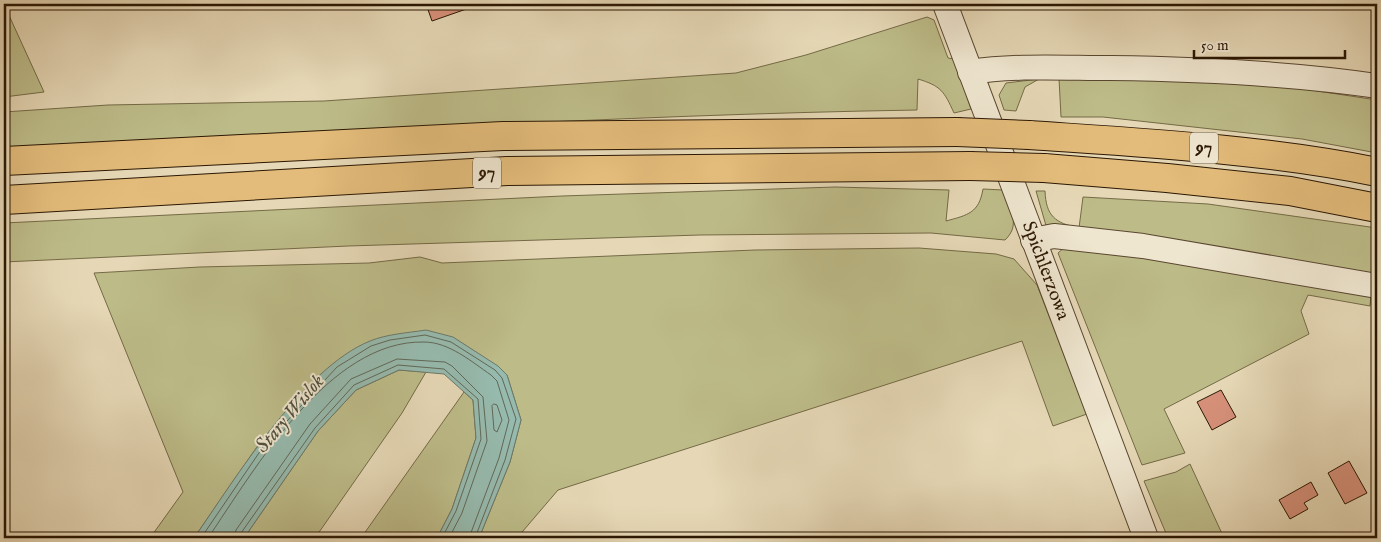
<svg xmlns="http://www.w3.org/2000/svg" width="1381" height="542" viewBox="0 0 1381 542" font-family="'IM FELL English',serif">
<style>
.green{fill:#bdbc89;stroke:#746a46}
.water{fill:#96baae;stroke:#6b796a}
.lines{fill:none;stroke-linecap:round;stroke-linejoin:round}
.shore{stroke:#606858;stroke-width:1}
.building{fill:#d7917b;stroke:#2b1703}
.minor-casing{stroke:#5a4730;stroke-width:26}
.primary-casing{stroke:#2b1703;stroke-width:30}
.minor{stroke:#efe6d0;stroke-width:24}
.primary{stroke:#e3bc7b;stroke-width:28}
.primary-bridge-casing{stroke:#2b1703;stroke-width:30;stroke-linecap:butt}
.primary-bridge{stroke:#e3bc7b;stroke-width:28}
.labels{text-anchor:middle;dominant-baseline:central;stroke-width:4;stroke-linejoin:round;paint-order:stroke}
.shield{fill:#efe6d0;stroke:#665540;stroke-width:1}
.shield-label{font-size:18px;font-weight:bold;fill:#2b1703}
.street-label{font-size:19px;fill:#2b1703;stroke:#efe6d0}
.water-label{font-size:20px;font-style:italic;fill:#50503f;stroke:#efe6d0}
</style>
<rect width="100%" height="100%" fill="#e6d8b6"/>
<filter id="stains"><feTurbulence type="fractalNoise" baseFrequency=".004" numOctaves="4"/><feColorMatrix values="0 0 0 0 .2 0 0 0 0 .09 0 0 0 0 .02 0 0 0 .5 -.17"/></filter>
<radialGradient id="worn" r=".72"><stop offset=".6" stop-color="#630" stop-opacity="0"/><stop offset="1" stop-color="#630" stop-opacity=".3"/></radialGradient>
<g class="green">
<polygon points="4,11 7,11 44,92 4,97"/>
<path d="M927,17l7,3 14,38 6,1 17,50 -17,4c-10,-22 -13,-27 -36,-34l-1,31c-304,5 -609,25 -913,39v-37l104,-7 216,-4 412,-28 70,-18z"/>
<polygon points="1059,78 1171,80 1291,87 1377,100 1377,153 1302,139 1103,117 1061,117"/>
<polygon points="1039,79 1025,87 1016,111 1004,110 999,95 1006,83"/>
<path d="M835,187l114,3 -3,31c22,-6 33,-8 37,-32l20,1c6,18 19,34 2,50l-74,-7 -231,2 -352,11 -344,16v-39l558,-27z"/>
<path d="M1036,191h9c1,25 10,32 34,37l4,-31 125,7 169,24v51l-330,-50z"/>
<polygon points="1066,246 1240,269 1371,295 1370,306 1308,295 1301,311 1309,334 1164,409 1185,453 1142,465 1058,253"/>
<polygon points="919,248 996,254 1014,259 1037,285 1087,414 1053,426 1022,341 558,490 517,538 479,538 510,462 521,420 507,375 334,363 259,444 194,538 150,538 183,492 94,273 200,267 369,263 420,257 442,263 755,250"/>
<polygon points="399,370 426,372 402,413 315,538 244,538 318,431 356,390"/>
<polygon points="464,392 473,400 476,438 452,509 437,538 361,538"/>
<polygon points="1190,464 1224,538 1168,538 1144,481 1176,472"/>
</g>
<path class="water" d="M426,330l27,7 45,29 9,9 14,45 -11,42 -31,76h-42l15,-29 24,-71 -3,-38 -29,-26 -45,-4 -43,20 -38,41 -74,107h-50c41,-59 109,-170 176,-197 17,-7 37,-8 56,-11z"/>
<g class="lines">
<g class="shore">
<polygon points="494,404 497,405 502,420 497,432 494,430 492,406"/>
<polyline points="201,538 263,447 337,367 371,346 390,340 425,335 451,342 495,370 502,378 516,419 505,460 475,538"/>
<path d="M208,538c47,-69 121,-198 216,-196 25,0 48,20 67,33l6,6 12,39 -10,38 -30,80"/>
<polyline points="234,538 236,530 310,424 351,379 397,359 445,362 452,366 483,397 487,441 462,513 449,538"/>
<polyline points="240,538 241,533 315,428 354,385 398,365 444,369 478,399 481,439 456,511 442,538"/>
</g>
</g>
<g class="building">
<polygon points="426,4 474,4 475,6 432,21"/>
<polygon points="1221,390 1236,417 1212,430 1197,402"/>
<polygon points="1349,461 1367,493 1345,504 1328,473"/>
<polygon points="1311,482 1318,495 1304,503 1308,509 1290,519 1279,500"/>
</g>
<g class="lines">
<defs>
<g id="minor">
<path id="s1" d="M945,4l201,534"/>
<path d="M970,72c47,-7 94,-4 141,-4 90,1 177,5 266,18"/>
<polyline points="1033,240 1054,236 1143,246 1377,286"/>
</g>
<g id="primary">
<path d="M1029,135c116,8 234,14 348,37"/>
<polyline points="4,161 503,136 957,132"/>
<polyline points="1044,168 1167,178 1290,191 1377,208"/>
<polyline points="4,200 507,171 970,166"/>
</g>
</defs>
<use href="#minor" class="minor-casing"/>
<use href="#primary" class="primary-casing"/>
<use href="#minor" class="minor"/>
<use href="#primary" class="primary"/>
<defs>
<g id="primary-bridge">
<polyline points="957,132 1029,135"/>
<polyline points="970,166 1044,168"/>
</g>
</defs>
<use href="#primary-bridge" class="primary-bridge-casing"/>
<use href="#primary-bridge" class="primary-bridge"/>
</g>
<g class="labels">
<g class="shield">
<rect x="1190" y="132.5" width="28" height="31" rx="4"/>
<rect x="473" y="157.5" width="28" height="31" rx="4"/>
</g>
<g class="shield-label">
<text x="1204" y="148">97</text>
<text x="487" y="173">97</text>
</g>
<g class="street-label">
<text stroke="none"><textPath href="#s1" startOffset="285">Spichlerzowa</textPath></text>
</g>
<g class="water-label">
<text transform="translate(290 414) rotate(-50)">Stary Wislok</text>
</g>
</g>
<rect width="1381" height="542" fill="none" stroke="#e6d8b6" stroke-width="20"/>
<rect x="5" y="5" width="1371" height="532" fill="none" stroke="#2b1703" stroke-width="2.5"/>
<rect x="10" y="10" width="1361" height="522" fill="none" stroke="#2b1703"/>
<path d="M1194 50v8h151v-8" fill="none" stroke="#2b1703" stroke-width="2.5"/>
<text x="1201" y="50" font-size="15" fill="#2b1703" stroke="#efe6d0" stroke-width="4" paint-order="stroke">50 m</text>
<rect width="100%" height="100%" filter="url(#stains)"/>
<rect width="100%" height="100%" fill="url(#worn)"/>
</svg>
